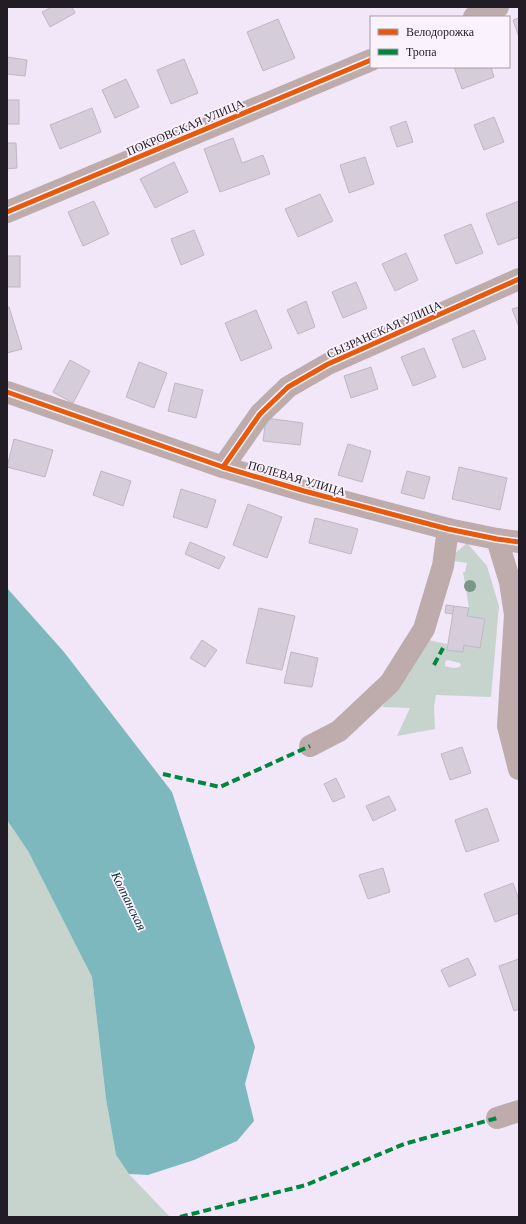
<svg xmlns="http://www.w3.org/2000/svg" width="526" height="1224" viewBox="0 0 526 1224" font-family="'Libre Baskerville',serif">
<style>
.green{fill:#c7d4cd;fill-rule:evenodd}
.water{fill:#7db8be}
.building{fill:#d5cdda;stroke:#bfb7c4}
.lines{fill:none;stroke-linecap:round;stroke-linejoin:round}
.minor{stroke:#bdacab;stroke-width:22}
.quiet{stroke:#00873e;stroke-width:4;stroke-dasharray:8 4;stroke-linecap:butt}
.cycleway-casing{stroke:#faf3fe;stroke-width:8}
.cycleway{stroke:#e8590c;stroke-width:5}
.tree{fill:#7a9788}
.labels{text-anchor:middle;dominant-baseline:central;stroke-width:3.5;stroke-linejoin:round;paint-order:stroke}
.street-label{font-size:12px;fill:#221c26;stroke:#faf3fe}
.water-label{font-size:13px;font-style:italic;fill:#073435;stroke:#faf3fe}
</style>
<rect width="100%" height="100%" fill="#f1e7f8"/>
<g class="green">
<path d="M467,543l20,23 12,40 -8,91 -55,-2 -2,12 1,22 -38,7 13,-28 -28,-1 18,-25 28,-42 19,4v6l16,2 1,-7 16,3 5,-29 -18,-3 2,-8 -6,-36h2l2,-9 -13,-2 -1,-6zM447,660l13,3 1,3c-5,3 -10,2 -16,0v-4z"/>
<polygon points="7,820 28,851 92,977 106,1099 116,1155 129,1174 170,1217 7,1217"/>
</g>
<polygon class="water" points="7,588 64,652 172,792 255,1047 245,1084 254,1121 237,1141 194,1160 148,1175 129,1174 116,1155 106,1099 92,977 28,851 7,820"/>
<g class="building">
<polygon points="52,7 72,7 75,13 50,27 42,12"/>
<polygon points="519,18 519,37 513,20"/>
<polygon points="278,19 295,58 263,71 247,32"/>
<polygon points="7,57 27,60 25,76 7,74"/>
<polygon points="184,59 198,93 171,104 157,70"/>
<polygon points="454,67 491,67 494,77 462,89"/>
<polygon points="126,79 139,107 115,118 102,90"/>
<rect x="7" y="100" width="12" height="24"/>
<polygon points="92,108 101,132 60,149 50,125"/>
<polygon points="494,117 504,142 484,150 474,125"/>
<polygon points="406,121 413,142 397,147 390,127"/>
<polygon points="233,138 242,163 263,155 270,174 220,192 204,149"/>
<polygon points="7,143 16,143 17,168 7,169"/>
<polygon points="365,157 374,184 349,193 340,165"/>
<polygon points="174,162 188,192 155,208 140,179"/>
<polygon points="320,194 333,221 298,237 285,209"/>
<polygon points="94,201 109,234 83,246 68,212"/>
<polygon points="519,201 519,237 498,245 486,214"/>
<polygon points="471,224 483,253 456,264 444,235"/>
<polygon points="194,230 204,255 181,265 171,239"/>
<polygon points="406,253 418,280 395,291 382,264"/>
<rect x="7" y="256" width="13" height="31"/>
<polygon points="356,282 367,308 343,318 332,292"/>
<polygon points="306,301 315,327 298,334 287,310"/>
<polygon points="7,307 9,307 22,349 7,353"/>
<polygon points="519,307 519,327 512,309"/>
<polygon points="256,310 272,348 241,361 225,323"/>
<polygon points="474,330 486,359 463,368 452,339"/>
<polygon points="424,348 436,377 413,386 401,357"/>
<polygon points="70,360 90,371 73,403 53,392"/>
<polygon points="139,362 167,373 154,408 126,397"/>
<polygon points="371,367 378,389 351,398 344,376"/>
<polygon points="175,383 203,390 196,418 168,411"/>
<polygon points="266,418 303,423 300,445 263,441"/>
<polygon points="14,439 53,450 45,477 7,467"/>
<polygon points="348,444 371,451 362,482 338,475"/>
<polygon points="459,467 507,478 500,510 452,499"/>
<polygon points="101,471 131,481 123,506 93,495"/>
<polygon points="407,471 430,477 424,499 401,493"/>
<polygon points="181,489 216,500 207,528 173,517"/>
<polygon points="248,504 282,517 267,558 233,545"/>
<polygon points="315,518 358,529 351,554 309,543"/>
<polygon points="190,542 225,557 219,569 185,554"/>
<polygon points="446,605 454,606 453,614 445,613"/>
<polygon points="454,606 469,608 467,616 485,619 480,648 464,645 463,652 447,650"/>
<polygon points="259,608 295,616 282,670 246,663"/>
<polygon points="202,640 217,650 205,667 190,658"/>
<polygon points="291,652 318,658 312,687 284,683"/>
<polygon points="462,747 471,773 450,780 441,754"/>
<polygon points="336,778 345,797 333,802 324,784"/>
<polygon points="389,796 396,810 373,821 366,806"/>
<polygon points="487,808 499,841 466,852 455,820"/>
<polygon points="383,868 390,892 368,899 359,875"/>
<polygon points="513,883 519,900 519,913 495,922 484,894"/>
<polygon points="468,958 476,975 449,987 441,970"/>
<polygon points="519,959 519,1009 514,1011 499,966"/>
</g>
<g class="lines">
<g class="minor">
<polyline points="474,17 498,7"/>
<polyline points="7,212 371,60"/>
<polyline points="7,392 223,467 304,491 448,529 497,539 519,542"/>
<polyline points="223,467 260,414 288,387 328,364 519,279"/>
<polyline points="497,539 510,582 515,615 508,726 519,769"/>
<polyline points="310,746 339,731 390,683 424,629 443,566 448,529"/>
<polyline points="497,1118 519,1111"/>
</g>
<g class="quiet">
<polyline points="434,665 443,648"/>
<polyline points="163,774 220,787 310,746"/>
<polyline points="180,1217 306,1185 404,1144 497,1118"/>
</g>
<defs>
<g id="cycleway">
<polyline points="7,212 371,60"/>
<polyline points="7,392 223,467 304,491 448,529 497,539 519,542"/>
<polyline points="223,467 260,414 288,387 328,364 519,279"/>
</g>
</defs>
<use href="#cycleway" class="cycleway-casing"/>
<use href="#cycleway" class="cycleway"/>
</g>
<circle class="tree" cx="470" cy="586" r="6"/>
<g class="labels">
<g class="street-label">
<text transform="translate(185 127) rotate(-23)">ПОКРОВСКАЯ УЛИЦА</text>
<text transform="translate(384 329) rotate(-24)">СЫЗРАНСКАЯ УЛИЦА</text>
<text transform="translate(297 478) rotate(16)">ПОЛЕВАЯ УЛИЦА</text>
</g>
<g class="water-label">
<text transform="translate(129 901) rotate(64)">Колпанская</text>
</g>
</g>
<rect width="526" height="1224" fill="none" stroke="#221c26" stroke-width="16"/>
<rect x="370" y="16" width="140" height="52" fill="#faf3fe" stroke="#a49da8"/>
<rect x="378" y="29" width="20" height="6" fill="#e8590c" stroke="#a49da8"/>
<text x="406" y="36" font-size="12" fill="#221c26">Велодорожка</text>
<rect x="378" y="49" width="20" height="6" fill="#00873e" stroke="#a49da8"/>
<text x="406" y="56" font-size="12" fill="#221c26">Тропа</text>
</svg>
